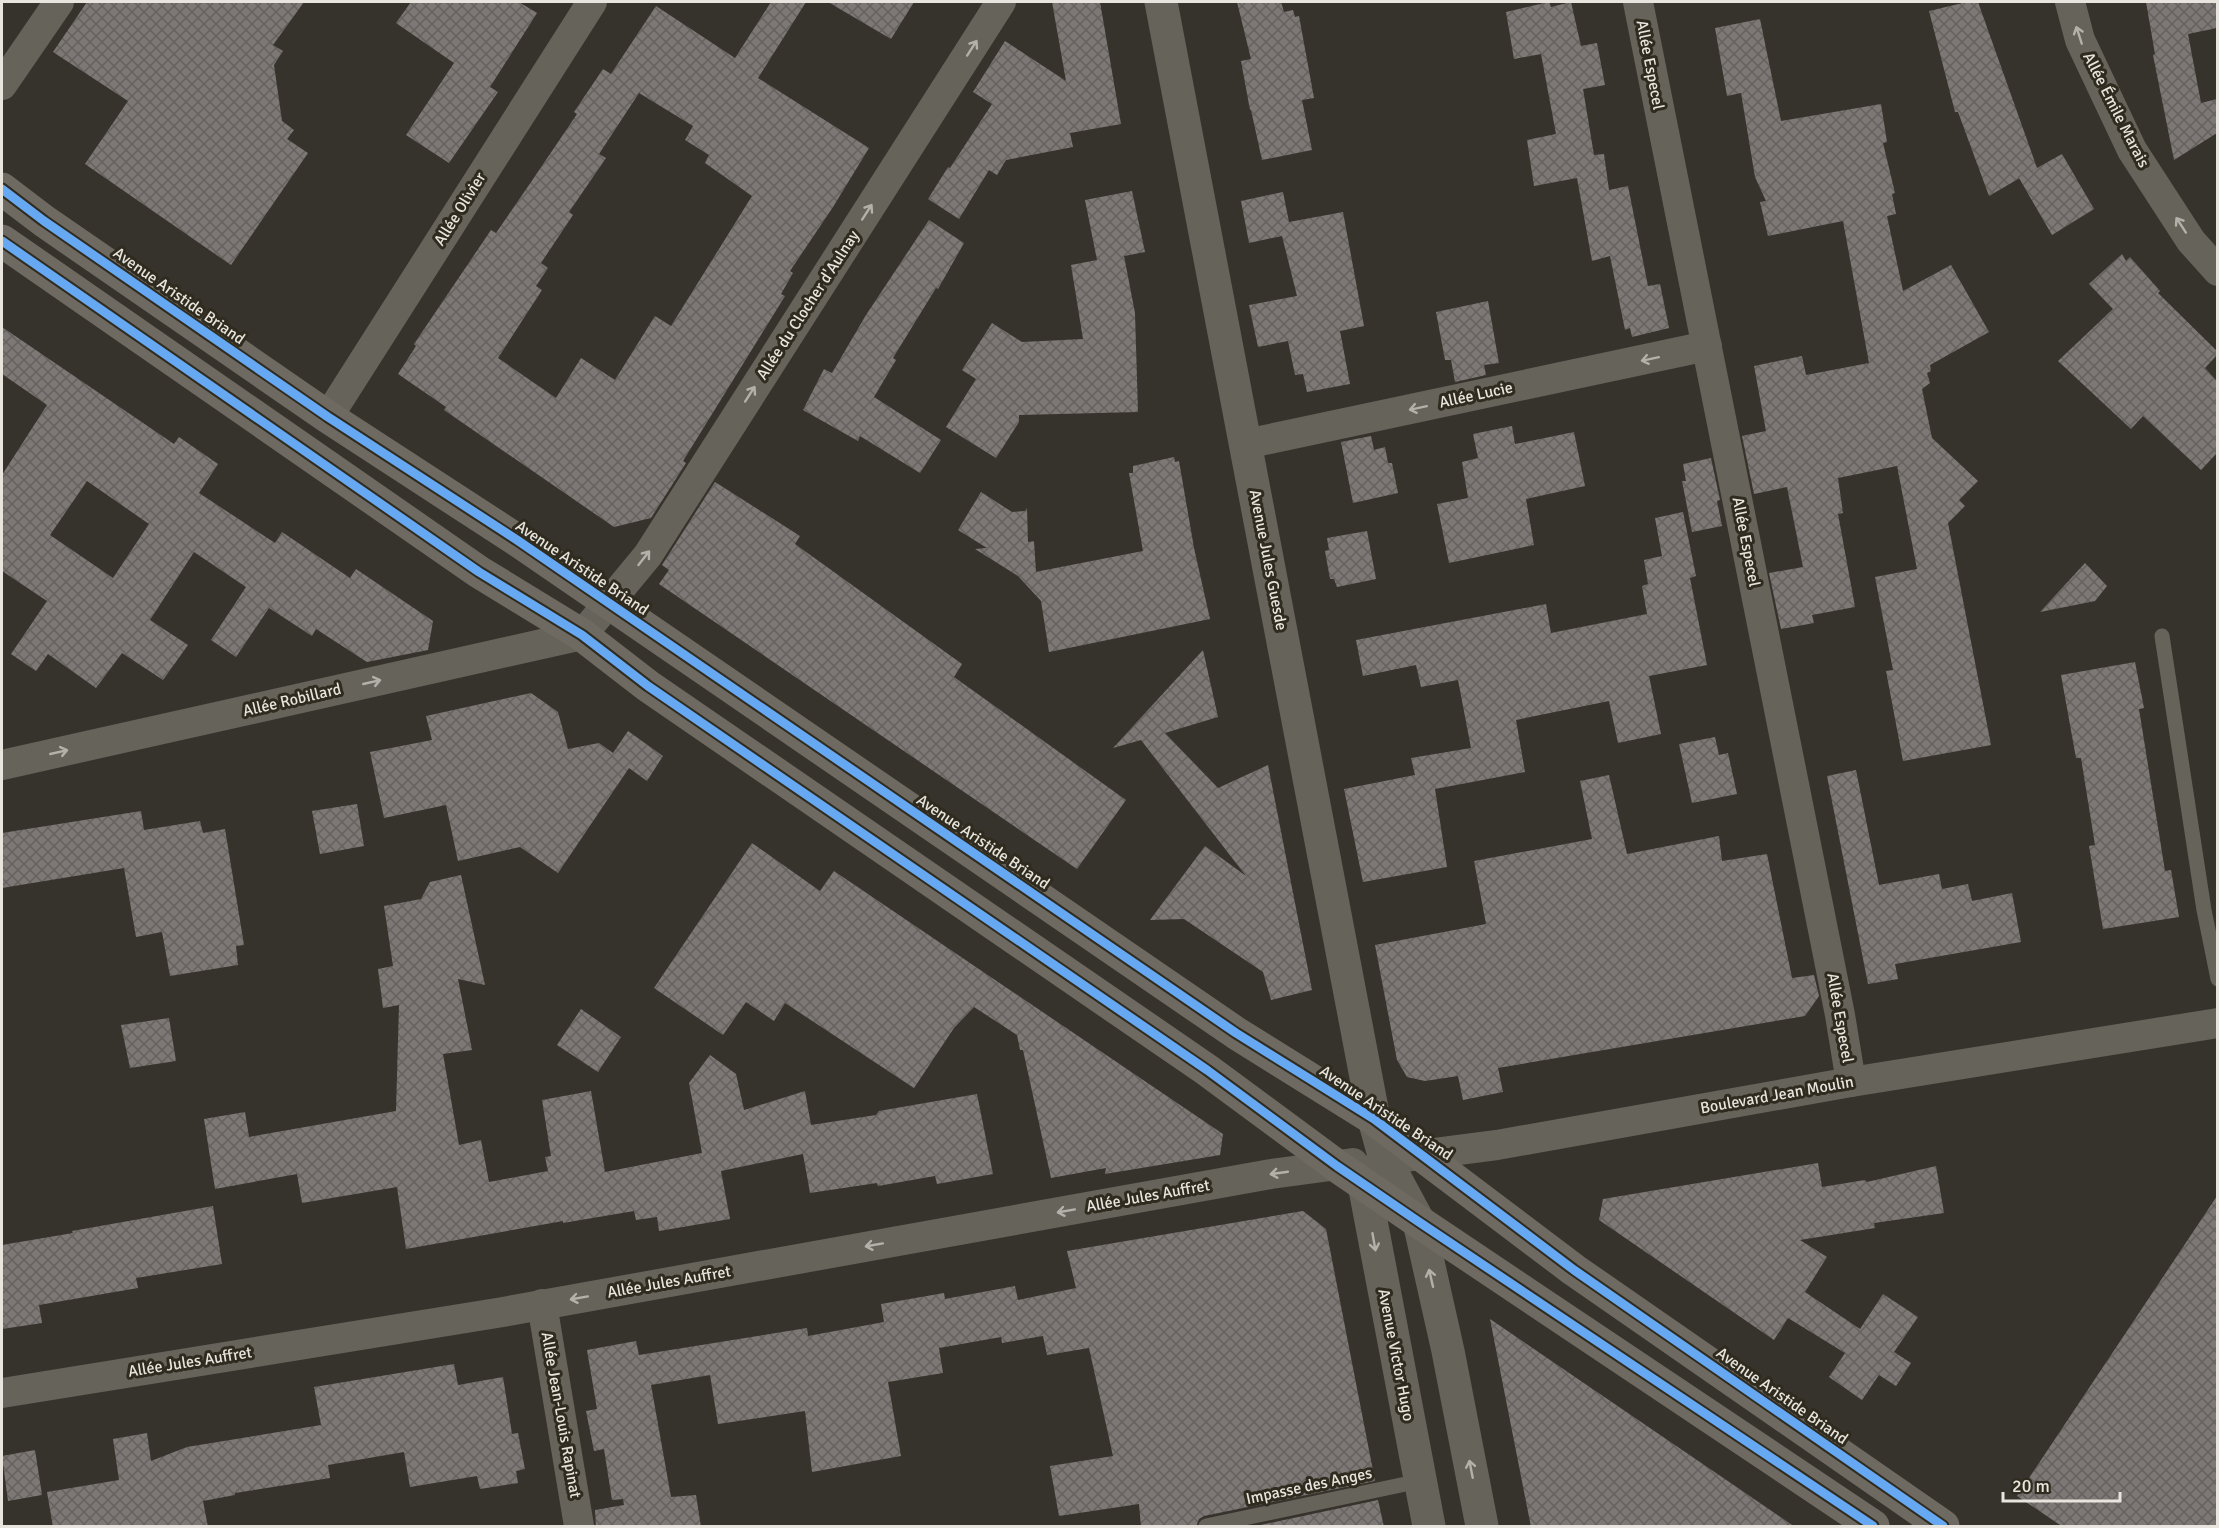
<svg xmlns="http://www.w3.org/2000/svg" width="2219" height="1528" viewBox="0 0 2219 1528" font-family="Signika,sans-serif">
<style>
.building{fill:url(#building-cross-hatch);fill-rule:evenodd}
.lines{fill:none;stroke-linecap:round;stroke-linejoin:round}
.service{stroke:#66635b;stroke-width:15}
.minor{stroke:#66635b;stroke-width:30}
.tertiary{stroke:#66635b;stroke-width:33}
.primary{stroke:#6e6a61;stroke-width:33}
.cycleway-casing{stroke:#2f2b1f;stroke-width:13}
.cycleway{stroke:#66a8f1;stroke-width:9}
.oneway{stroke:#b3b1a9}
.labels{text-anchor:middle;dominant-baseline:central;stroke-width:6;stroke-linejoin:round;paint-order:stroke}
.street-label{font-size:16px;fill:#e7e5dd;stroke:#2f2b1f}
</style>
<defs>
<pattern id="building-cross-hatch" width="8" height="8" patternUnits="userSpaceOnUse" patternTransform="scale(1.5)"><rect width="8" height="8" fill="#7d7875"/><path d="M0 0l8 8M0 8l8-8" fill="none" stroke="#64615e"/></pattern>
</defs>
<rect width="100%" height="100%" fill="#36332c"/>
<g class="building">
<polygon points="87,2 304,2 273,45 283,51 274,65 282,121 294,130 287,139 308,153 231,265 85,164 128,101 53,52"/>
<polygon points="411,2 519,2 537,13 490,87 498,92 449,163 406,135 454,63 396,23"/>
<path d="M771,2h35l-48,76 111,70 -36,59 -43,64 3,2 -12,21 4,2 -102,165 3,2 -35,55 -37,9 -170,-117 2,-3 -48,-33 18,-28 -2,-2 77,-114 5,3 33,-48 48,-71 -3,-2 29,-43 8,5 45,-68 79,52zM639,93l54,33 -8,14 24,15 -4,8 47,33 -81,130 -16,-10 -40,64 -34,-22 -25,40 -58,-40 44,-68 -6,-4 12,-18 -7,-5 32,-48 -4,-3 37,-54 -7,-4z"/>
<polygon points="828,2 914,2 891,39"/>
<polygon points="1052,2 1100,2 1121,124 1070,133 1073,147 1006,160 997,175 989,170 959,219 928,199 948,167 950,168 992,104 973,92 1005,41 1066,81"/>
<polygon points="1237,2 1281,2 1284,12 1293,10 1295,17 1299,16 1314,98 1302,100 1312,150 1262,160 1251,110 1250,110 1241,61 1251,59"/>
<polygon points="1549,2 1551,7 1571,2 1581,46 1597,43 1605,85 1583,89 1594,155 1604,154 1609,190 1628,186 1648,286 1660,284 1669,328 1632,337 1630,328 1625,330 1610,256 1592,261 1577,178 1534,186 1527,140 1556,134 1541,54 1514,59 1506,12"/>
<polygon points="1967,2 1978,2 2037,168 1989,196 1958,112 1955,112 1929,11"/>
<polygon points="2146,2 2217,2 2217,28 2188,34 2201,103 2217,99 2217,133 2174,160 2153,55 2155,54"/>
<polygon points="1760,19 1781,121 1881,104 1887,142 1883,143 1895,193 1892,194 1896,214 1887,216 1903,291 1951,265 1989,332 1930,365 1931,371 1927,373 1930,383 1922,389 1932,438 1978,481 1959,500 1965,506 1948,523 1991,745 1903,761 1886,671 1893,670 1875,577 1917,569 1897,466 1838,478 1843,513 1838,514 1855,607 1812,615 1814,623 1781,629 1769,573 1803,567 1787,487 1754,494 1742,436 1766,431 1754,366 1802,356 1806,375 1869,363 1843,221 1768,236 1760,202 1766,201 1755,177 1741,93 1727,96 1715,28"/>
<polygon points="2062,154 2094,209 2052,235 2019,178"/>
<polygon points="1132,191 1145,252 1124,256 1135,313 1138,412 1019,415 1019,422 996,458 946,427 976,379 962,370 992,323 1022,342 1083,339 1071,265 1097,260 1085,200"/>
<polygon points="1283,192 1289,222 1343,212 1364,326 1340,331 1350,384 1307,392 1303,374 1295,375 1288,341 1258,347 1249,305 1297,296 1282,236 1249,243 1241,201"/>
<polygon points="929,220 964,243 938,289 936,288 893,358 896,360 874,397 941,440 920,473 860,436 858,441 803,410 824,369 832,373 866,315"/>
<polygon points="2122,254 2126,261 2130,257 2160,291 2158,293 2217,351 2217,355 2205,368 2217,381 2217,453 2201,470 2143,416 2131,429 2058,361 2113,309 2089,284"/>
<polygon points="1488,301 1499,363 1484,365 1486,375 1455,382 1451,360 1445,360 1436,312"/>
<path d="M2,327l172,117 5,-7 39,27 -19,29 76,50 7,-11 68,46 6,-9 77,52 -5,29 -61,12 -51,-33 -4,7 -43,-28 -33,49 -25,-17 35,-53 -52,-35 -44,68 38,25 -25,35 -41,-27 -26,35 -48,-34 -12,17 -25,-17 36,-53 -45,-30v-96l45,-70 -45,-31zM87,481l62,43 -36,54 -63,-43z"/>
<polygon points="1512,426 1515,444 1574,432 1585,486 1526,499 1534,545 1449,563 1437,504 1468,498 1462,462 1478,458 1473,434"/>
<polygon points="1371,436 1374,450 1385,447 1388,463 1392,463 1398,493 1353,503 1341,442"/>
<polygon points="1174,457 1175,462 1179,461 1194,548 1210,619 1049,652 1041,601 1018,576 975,549 987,548 958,530 981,492 1012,512 1025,511 1027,508 1028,542 1034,541 1036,572 1030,573 1143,551 1129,473 1133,473 1133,466"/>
<polygon points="1711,458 1720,500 1717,501 1722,526 1692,532 1682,481 1686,481 1683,464"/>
<polygon points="715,482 800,536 795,544 962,664 954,677 1126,800 1077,869 659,584 669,570 662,565"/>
<polygon points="1683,512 1696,576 1690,578 1707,665 1649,676 1661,734 1618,743 1609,701 1516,720 1525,772 1435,789 1447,867 1363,882 1344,789 1415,775 1411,758 1471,748 1458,680 1421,687 1416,665 1363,676 1356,640 1546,604 1551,633 1647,614 1642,586 1648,584 1644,560 1662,556 1655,518"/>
<polygon points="1367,531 1376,579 1337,587 1334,579 1330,579 1325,551 1329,550 1327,538"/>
<polygon points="2085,563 2107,586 2095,601 2040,612"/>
<polygon points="1203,650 1218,717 1165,733 1218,788 1268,765 1312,990 1271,1000 1263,972 1184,919 1150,920 1205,846 1246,876 1141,740 1113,748"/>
<polygon points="2135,662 2144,708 2139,709 2165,871 2171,870 2179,917 2103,929 2089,846 2095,845 2081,758 2076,758 2061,675"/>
<polygon points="531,693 558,712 568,749 599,743 613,753 628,731 663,756 647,781 629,768 558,873 520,847 458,861 446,805 384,818 370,752 432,740 426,716"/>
<polygon points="1715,737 1719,755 1728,753 1737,794 1692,803 1679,744"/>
<polygon points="1856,770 1879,885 1939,874 1942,889 1968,884 1972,901 2012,893 2021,942 1895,964 1898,979 1868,984 1827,776"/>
<polygon points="1609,775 1627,854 1719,836 1722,861 1767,854 1792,978 1814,975 1819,996 1805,1016 1498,1068 1503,1092 1463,1100 1458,1076 1425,1081 1407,1077 1397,1060 1375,945 1486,924 1474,861 1592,839 1580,781"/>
<polygon points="357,804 364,846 320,854 312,811"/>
<polygon points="141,811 144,830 200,821 203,833 225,829 244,945 236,946 238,965 170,976 162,932 136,937 124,868 2,888 2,833"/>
<polygon points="752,843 820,891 834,871 1223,1134 1220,1155 1105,1174 1106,1168 1051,1178 1023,1050 1020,1050 1017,1035 974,1007 954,1028 914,1088 785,1003 774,1021 746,1002 723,1035 654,988"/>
<polygon points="461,875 485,985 458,979 472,1050 443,1054 459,1145 481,1140 489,1182 548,1171 545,1157 551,1156 542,1100 591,1091 605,1172 702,1153 689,1083 710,1055 736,1074 744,1110 805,1091 811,1125 876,1115 879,1111 977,1094 993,1174 937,1184 935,1176 878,1186 877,1183 810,1193 803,1154 721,1171 730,1219 659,1231 657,1217 636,1220 634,1211 563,1223 563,1221 406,1249 397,1187 302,1203 297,1174 215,1189 204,1119 245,1112 249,1137 396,1111 399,1005 383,1008 378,969 393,966 384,906 421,899 430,882"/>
<polygon points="581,1009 621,1037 598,1072 557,1045"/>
<polygon points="169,1018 176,1061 130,1068 121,1025"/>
<polygon points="1818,1163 1822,1187 1865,1180 1867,1182 1936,1166 1944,1213 1874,1223 1875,1228 1800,1240 1827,1257 1805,1292 1860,1329 1883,1294 1918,1317 1894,1352 1911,1363 1896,1386 1879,1375 1862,1400 1829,1377 1845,1353 1788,1318 1774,1340 1599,1220 1603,1199"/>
<polygon points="2217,1196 2217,1527 2063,1527 2017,1496"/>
<polygon points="213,1206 222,1264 136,1278 138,1288 39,1305 42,1323 2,1329 2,1245 73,1233 72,1231"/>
<polygon points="1303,1211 1326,1229 1375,1481 1204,1516 1199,1519 1196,1527 1141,1527 1139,1504 1059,1516 1050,1466 1113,1456 1089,1348 1047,1355 1043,1336 1002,1343 1001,1337 939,1348 943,1373 888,1382 901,1456 812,1472 805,1411 718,1424 710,1375 651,1385 671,1497 696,1495 701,1527 596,1527 595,1510 624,1505 623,1499 612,1500 604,1449 594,1451 586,1411 597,1409 587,1350 636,1341 639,1355 807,1328 808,1336 884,1322 881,1304 944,1293 945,1299 1015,1286 1018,1300 1076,1288 1067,1251"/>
<polygon points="1490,1319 1738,1488 1795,1527 1531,1527"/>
<polygon points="454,1364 458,1385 503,1377 512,1434 518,1433 525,1469 516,1471 518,1483 480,1489 477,1476 410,1487 404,1452 328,1465 330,1478 235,1493 235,1495 203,1501 208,1527 53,1527 47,1492 119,1480 113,1439 147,1433 151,1461 187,1447 321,1425 314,1387"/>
<polygon points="35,1450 42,1495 8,1501 2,1456"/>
<polygon points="1378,1500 1384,1527 1251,1527"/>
</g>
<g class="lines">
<g class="service">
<polyline points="2162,636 2204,910 2218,979"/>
<polyline points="1206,1526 1420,1481"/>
</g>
<g class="minor">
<polyline points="1638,2 1840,1015 1851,1082"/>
<polyline points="2070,2 2080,40 2132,150 2191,241 2218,271"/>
<polyline points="2,85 59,2"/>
<polyline points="328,417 592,2"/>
<polyline points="1246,444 1707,346"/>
<polyline points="2,765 582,635 648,555 1001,2"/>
<polyline points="1404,1157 1497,1145 1851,1082 2218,1023"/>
<polyline points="542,1304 579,1526"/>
<polyline points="2,1393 503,1312 1271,1174 1353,1163"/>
</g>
<g class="tertiary">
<polyline points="1161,2 1374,1119 1385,1159 1419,1222 1448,1351 1482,1526"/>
<polyline points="1378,1167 1364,1184 1429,1526"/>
</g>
<g class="primary">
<polyline points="2,189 44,221 328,417 517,540 1236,1033 1374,1119 1574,1270 1943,1526"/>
<polyline points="2,241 479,572 582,635 648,686 1207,1070 1337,1166 1419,1222 1873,1526"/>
</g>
<defs>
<g id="cycleway">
<polyline points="2,189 44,221 328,417 517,540 1236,1033 1374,1119 1574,1270 1943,1526"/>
<polyline points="2,241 479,572 582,635 648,686 1207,1070 1337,1166 1419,1222 1873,1526"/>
</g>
</defs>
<use href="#cycleway" class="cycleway-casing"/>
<use href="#cycleway" class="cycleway"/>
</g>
<defs><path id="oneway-shaft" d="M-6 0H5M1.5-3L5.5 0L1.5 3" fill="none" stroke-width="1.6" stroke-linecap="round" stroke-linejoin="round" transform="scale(1.5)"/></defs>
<g class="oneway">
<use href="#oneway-shaft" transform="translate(2079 35) rotate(-108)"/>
<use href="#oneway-shaft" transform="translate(972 48) rotate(-57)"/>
<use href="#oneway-shaft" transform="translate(867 212) rotate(-57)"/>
<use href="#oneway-shaft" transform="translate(2181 225) rotate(-123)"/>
<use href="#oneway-shaft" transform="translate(1650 359) rotate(168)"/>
<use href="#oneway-shaft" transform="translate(750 394) rotate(-57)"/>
<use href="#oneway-shaft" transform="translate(1418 408) rotate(168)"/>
<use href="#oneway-shaft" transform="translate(644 558) rotate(-52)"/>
<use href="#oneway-shaft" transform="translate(372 682) rotate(-13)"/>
<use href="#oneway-shaft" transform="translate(59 752) rotate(-13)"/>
<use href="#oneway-shaft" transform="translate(1279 1173) rotate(172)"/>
<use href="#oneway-shaft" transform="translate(1066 1211) rotate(170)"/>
<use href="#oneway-shaft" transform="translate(1374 1242) rotate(80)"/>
<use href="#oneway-shaft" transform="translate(874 1245) rotate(170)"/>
<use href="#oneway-shaft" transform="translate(1431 1278) rotate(-103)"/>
<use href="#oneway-shaft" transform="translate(579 1298) rotate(170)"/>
<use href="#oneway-shaft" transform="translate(1471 1469) rotate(-101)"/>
</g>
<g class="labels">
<g class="street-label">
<text transform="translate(1650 65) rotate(79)">Allée Especel</text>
<text transform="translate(2116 110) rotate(63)">Allée Émile Marais</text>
<text transform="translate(460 209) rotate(-58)">Allée Olivier</text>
<text transform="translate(179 296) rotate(35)">Avenue Aristide Briand</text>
<text transform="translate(808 305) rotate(-57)">Allée du Clocher d'Aulnay</text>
<text transform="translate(1476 395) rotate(-12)">Allée Lucie</text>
<text transform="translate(1746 542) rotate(79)">Allée Especel</text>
<text transform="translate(1268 560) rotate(79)">Avenue Jules Guesde</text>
<text transform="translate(582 568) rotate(34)">Avenue Aristide Briand</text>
<text transform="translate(292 700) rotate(-13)">Allée Robillard</text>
<text transform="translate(983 842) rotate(34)">Avenue Aristide Briand</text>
<text transform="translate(1840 1018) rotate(80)">Allée Especel</text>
<text transform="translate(1777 1095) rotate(-10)">Boulevard Jean Moulin</text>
<text transform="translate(1386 1113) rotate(34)">Avenue Aristide Briand</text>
<text transform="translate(1148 1196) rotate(-10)">Allée Jules Auffret</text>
<text transform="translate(669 1282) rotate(-10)">Allée Jules Auffret</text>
<text transform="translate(1396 1355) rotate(79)">Avenue Victor Hugo</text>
<text transform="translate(190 1362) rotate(-9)">Allée Jules Auffret</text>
<text transform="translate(1782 1396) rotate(35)">Avenue Aristide Briand</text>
<text transform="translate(561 1415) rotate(80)">Allée Jean-Louis Rapinat</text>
<text transform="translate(1309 1486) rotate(-12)">Impasse des Anges</text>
</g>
</g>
<rect width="2219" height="1528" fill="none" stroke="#e7e5dd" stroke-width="6"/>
<path d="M2003 1492v9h117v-9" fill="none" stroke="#e7e5dd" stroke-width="3"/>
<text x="2012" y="1492" font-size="18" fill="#e7e5dd" stroke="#2f2b1f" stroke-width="4.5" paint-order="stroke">20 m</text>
</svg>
